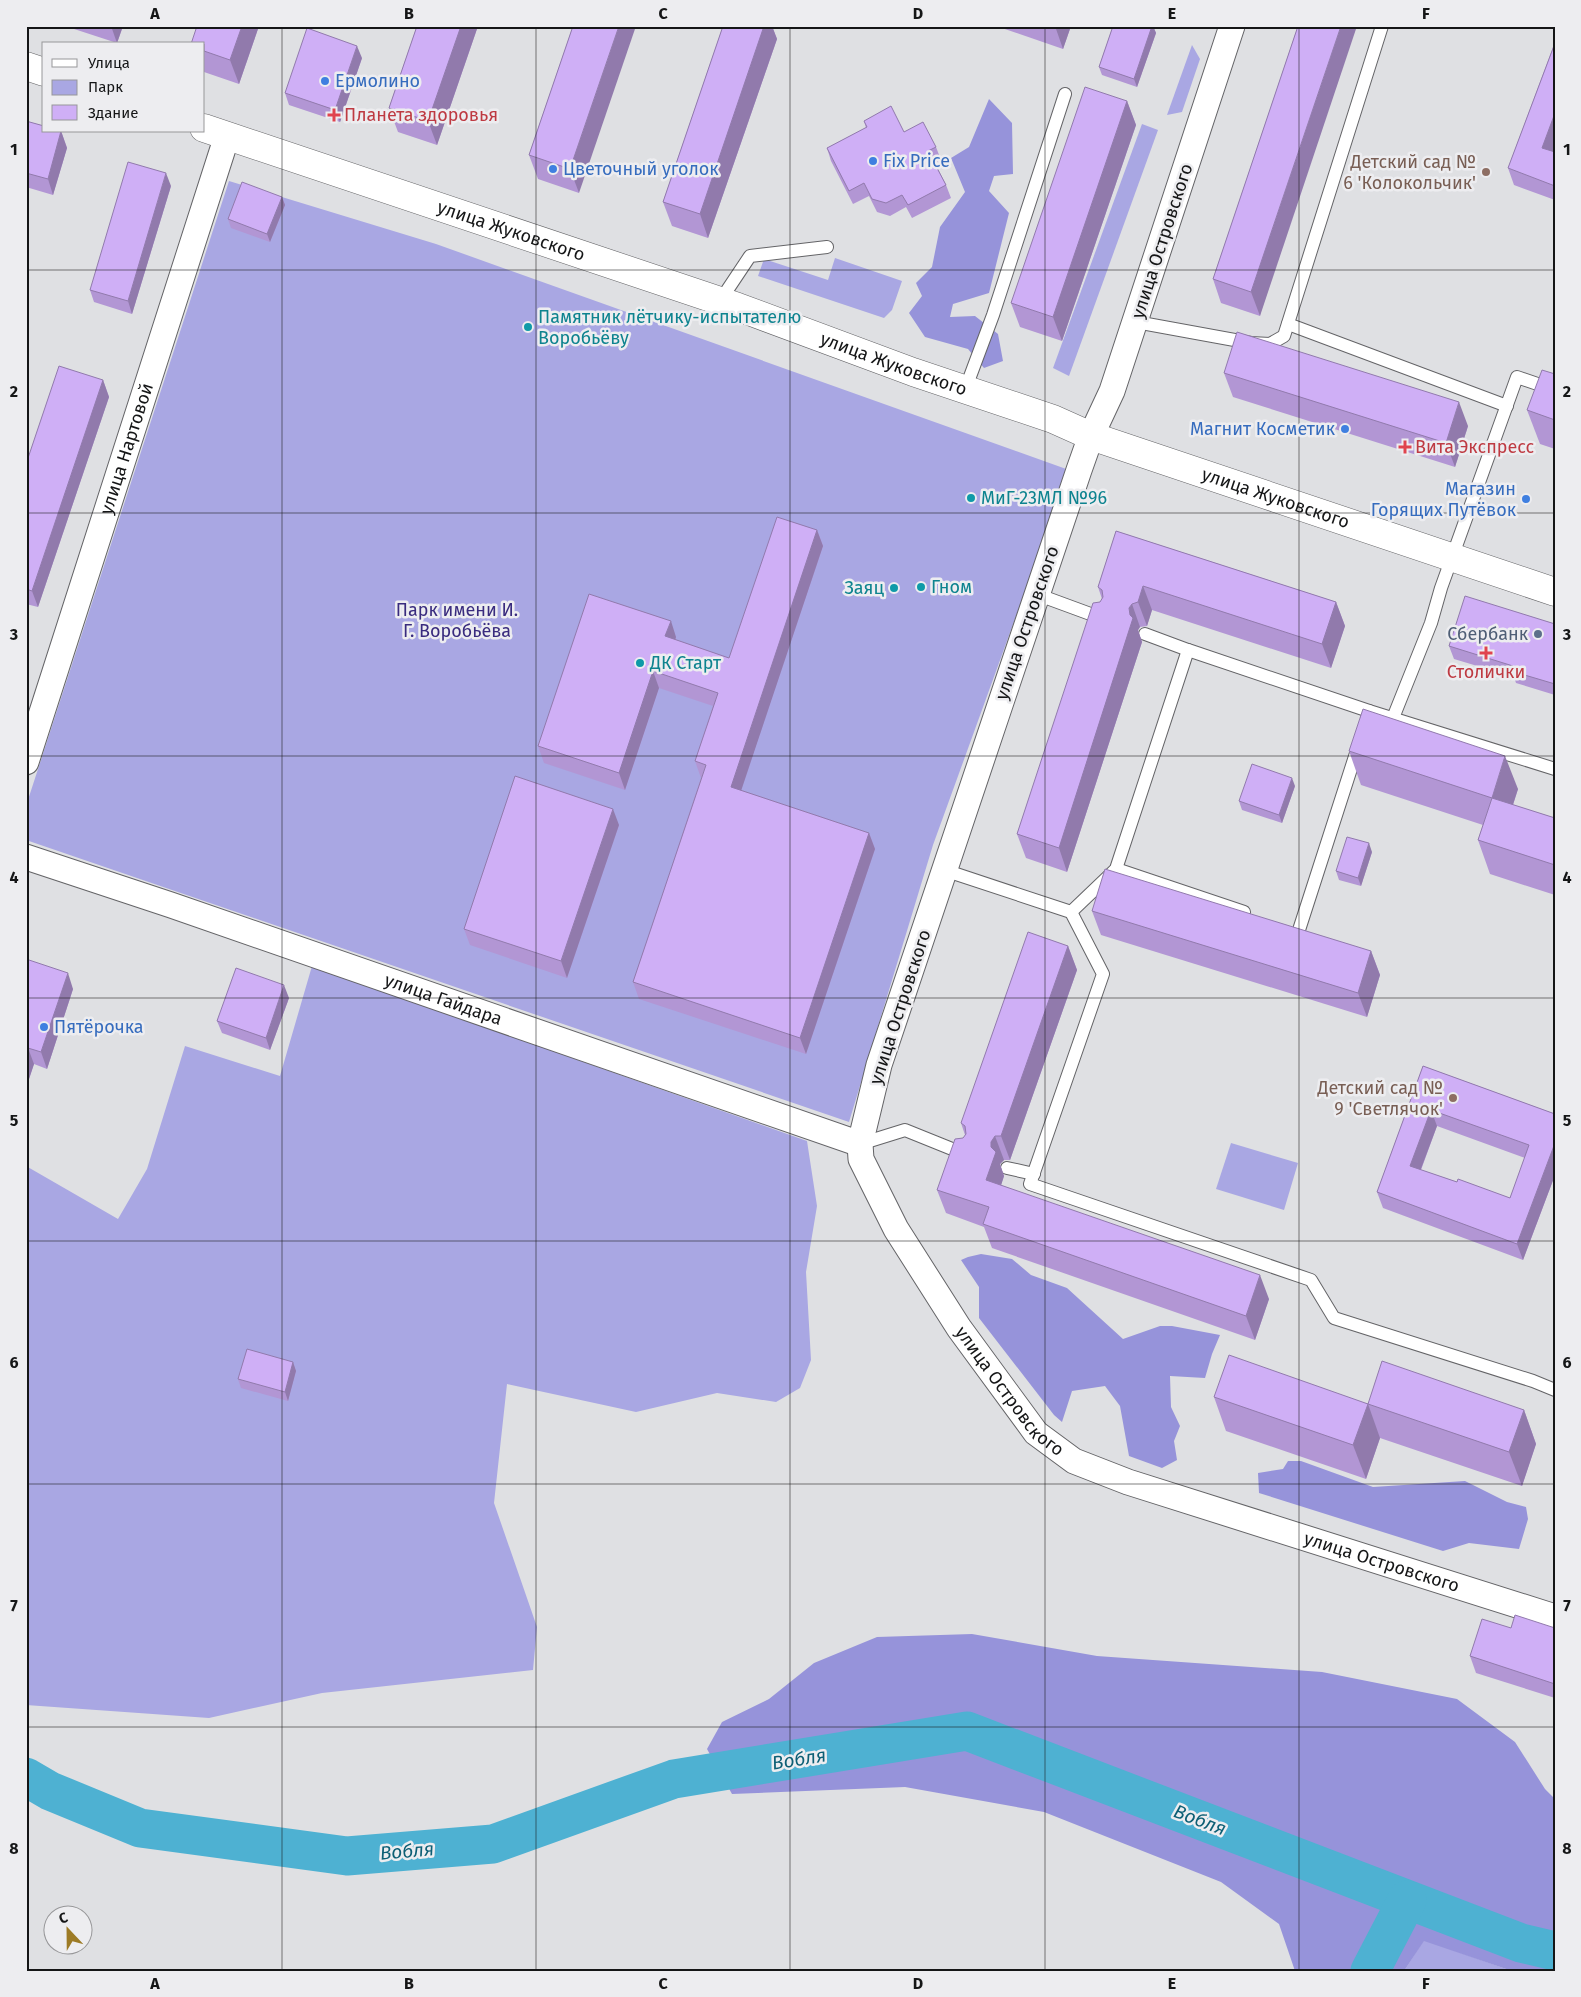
<svg xmlns="http://www.w3.org/2000/svg" width="1581" height="1997" viewBox="0 0 1581 1997" font-family="'Fira Sans',sans-serif">
<style>
.green{fill:#a9a7e3}
.forest{fill:#9693da}
.lines{fill:none;stroke-linecap:round;stroke-linejoin:round}
.river{stroke:#4eb1d2;stroke-width:39}
.service-casing{stroke:#646467;stroke-width:14}
.minor-casing{stroke:#646467;stroke-width:27}
.tertiary-casing{stroke:#646467;stroke-width:29}
.service{stroke:#fff;stroke-width:12}
.minor{stroke:#fff;stroke-width:25}
.tertiary{stroke:#fff;stroke-width:28}
.wall{fill:#b296d4;fill-rule:evenodd}
.shaded-wall{fill:#917aac}
.building{fill:#cfaff6;stroke:#917aac;fill-rule:evenodd}
.grid{fill:none;stroke:#151617;stroke-width:1;stroke-opacity:0.55}
.shop-dot{fill:#3f7fe0;stroke:#ededf0;stroke-width:2}
.health-dot{fill:#e0444e;stroke:#ededf0;stroke-width:2}
.education-dot{fill:#8d6e63;stroke:#ededf0;stroke-width:2}
.culture-dot{fill:#0f9aa8;stroke:#ededf0;stroke-width:2}
.service-dot{fill:#5c6f8a;stroke:#ededf0;stroke-width:2}
.labels{text-anchor:middle;dominant-baseline:central;stroke-width:5;stroke-linejoin:round;paint-order:stroke}
.shop-label{font-size:18px;fill:#366cbe;stroke:#ededf0;text-anchor:start}
.health-label{font-size:18px;fill:#be3a42;stroke:#ededf0;text-anchor:start}
.education-label{font-size:18px;fill:#785e54;stroke:#ededf0;text-anchor:end}
.street-label{font-size:18px;fill:#151617;stroke:#ededf0}
.culture-label{font-size:18px;fill:#0d838f;stroke:#ededf0;text-anchor:start}
.park-label{font-size:18px;fill:#392b7e;stroke:#ededf0}
.service-label{font-size:18px;fill:#4e5e75;stroke:#ededf0;text-anchor:end}
.water-label{font-size:19px;font-style:italic;fill:#0d5f75;stroke:#ededf0}
.neatline{fill:none;stroke:#151617;stroke-width:2}
.grid-label{font-size:16px;text-anchor:middle;font-weight:bold;fill:#151617}
</style>
<rect width="100%" height="100%" fill="#dfe0e3"/>
<g class="green">
<polygon points="1192,45 1200,59 1182,112 1167,115"/>
<polygon points="1142,124 1158,130 1069,376 1053,368"/>
<polygon points="229,181 436,244 1069,470 933,845 849,1122 26,840 26,806"/>
<polygon points="835,258 902,281 892,310 884,318 758,276 764,259 828,280"/>
<polygon points="312,966 807,1141 817,1206 806,1272 811,1360 800,1388 776,1402 717,1393 636,1412 507,1384 494,1503 537,1627 533,1670 322,1693 209,1718 26,1705 26,1166 118,1219 147,1169 185,1046 280,1076"/>
<polygon points="1231,1143 1298,1163 1284,1210 1216,1189"/>
<polygon points="1424,1940 1512,1971 1404,1971"/>
</g>
<g class="forest">
<polygon points="989,99 1012,123 1013,174 994,176 989,191 1009,213 989,293 953,304 950,317 975,316 998,334 1003,361 984,368 968,349 925,337 909,313 922,296 916,283 932,267 940,227 965,192 951,158 969,147"/>
<polygon points="981,1254 1012,1259 1031,1275 1067,1288 1123,1339 1160,1326 1172,1326 1220,1335 1212,1354 1205,1378 1170,1376 1171,1407 1180,1426 1174,1441 1177,1460 1162,1468 1129,1456 1120,1406 1105,1386 1072,1391 1062,1422 1054,1415 979,1318 979,1287 961,1260 968,1257"/>
<polygon points="1288,1461 1301,1461 1373,1487 1465,1481 1507,1502 1526,1507 1528,1519 1519,1549 1469,1543 1443,1551 1259,1493 1258,1473 1283,1469"/>
<polygon points="972,1634 1097,1656 1322,1672 1457,1699 1515,1742 1545,1789 1555,1799 1555,1971 1512,1971 1424,1941 1404,1971 1295,1971 1279,1924 1221,1882 1044,1812 905,1787 732,1794 707,1749 722,1722 769,1699 814,1663 877,1637"/>
</g>
<g class="lines">
<g class="river">
<polyline points="26,1777 50,1791 140,1828 347,1856 493,1844 674,1779 967,1731 1521,1943 1555,1951"/>
<polyline points="1370,1971 1407,1900"/>
</g>
<defs>
<g id="service">
<polyline points="720,301 750,256 827,247"/>
<polyline points="1136,322 1251,343 1270,344 1284,336 1382,26"/>
<polyline points="1288,324 1507,406"/>
<polyline points="965,390 993,315 1065,94"/>
<polyline points="1036,594 1104,619"/>
<polyline points="1145,634 1188,650"/>
<polyline points="1367,718 1369,711 1555,769"/>
<polyline points="1393,718 1431,623 1441,588 1517,377 1555,390"/>
<polyline points="1116,869 1244,912"/>
<polyline points="944,870 1071,912 1103,974 1030,1184 1311,1280 1334,1318 1533,1381 1555,1390"/>
<polyline points="1071,912 1116,869 1188,650 1369,711"/>
<polyline points="1299,930 1358,747"/>
<polyline points="860,1144 905,1130 967,1155"/>
<polyline points="1007,1168 1034,1174"/>
</g>
<g id="minor">
<path id="s1" d="M1232,26l-120,365 -21,45 -12,34 -200,595 -19,79 1,15 35,70 63,99 77,105 38,28 54,21 427,135"/>
<path id="s2" d="M26,762l201,-626"/>
<path id="s3" d="M26,857l145,48 689,239"/>
</g>
<g id="tertiary">
<polyline points="26,66 44,72"/>
<path id="s4" d="M204,128l534,179 175,65 140,47 38,17 464,156"/>
</g>
</defs>
<use href="#service" class="service-casing"/>
<use href="#minor" class="minor-casing"/>
<use href="#tertiary" class="tertiary-casing"/>
<use href="#service" class="service"/>
<use href="#minor" class="minor"/>
<use href="#tertiary" class="tertiary"/>
</g>
<g class="wall">
<polygon points="68,26 123,26 117,43 68,27"/>
<polygon points="259,26 239,84 204,72 204,44"/>
<polygon points="417,26 478,26 437,145 398,132 389,108"/>
<polygon points="573,26 579,193 538,179 529,155"/>
<polygon points="723,26 772,26 777,39 708,238 672,226 663,202"/>
<polygon points="996,26 1071,26 1063,49"/>
<polygon points="1113,26 1153,26 1156,33 1137,87 1102,75 1099,67"/>
<polygon points="1298,26 1260,316 1221,303 1213,279"/>
<polygon points="1555,42 1555,146 1553,152 1555,152 1555,200 1514,185 1508,168"/>
<polygon points="362,58 340,122 289,105 285,93"/>
<polygon points="1127,101 1136,125 1062,341 1020,327 1011,303"/>
<polygon points="26,121 61,131 67,148 53,195 26,187"/>
<polygon points="864,121 904,132 936,147 941,160 935,163 946,185 951,198 912,218 906,207 890,216 877,212 869,196 853,204 831,161 827,148 866,128"/>
<polygon points="171,186 132,314 94,302 90,290"/>
<polygon points="282,197 285,205 270,242 231,228 228,219"/>
<polygon points="1224,373 1468,426 1455,467 1233,397"/>
<polygon points="1555,374 1555,449 1540,444 1527,410"/>
<polygon points="103,380 109,397 38,607 26,604 26,464"/>
<polygon points="817,530 823,546 741,790 869,833 875,849 806,1054 639,999 633,982 701,778 695,761 713,706 659,688 625,790 544,763 538,746 676,637 676,640 729,658"/>
<polygon points="1116,531 1336,602 1345,626 1331,668 1152,610 1147,626 1140,627 1138,630 1142,642 1067,872 1026,858 1017,834 1100,602 1102,599 1098,587"/>
<polygon points="1555,624 1555,695 1516,683 1514,677 1454,659 1449,646"/>
<polygon points="1349,751 1518,789 1513,805 1555,818 1555,895 1490,874 1478,840 1483,825 1361,785"/>
<polygon points="1295,786 1282,823 1242,810 1239,801"/>
<polygon points="619,825 567,978 470,945 464,929"/>
<polygon points="1372,852 1361,886 1339,880 1336,871"/>
<polygon points="1092,911 1371,951 1380,975 1367,1017 1101,935"/>
<polygon points="1068,946 1077,970 1010,1160 1004,1160 1000,1164 1004,1176 1001,1185 1269,1299 1255,1340 992,1248 984,1227 946,1213 937,1190 965,1135 961,1123"/>
<polygon points="26,959 73,989 47,1069 34,1064 26,1088"/>
<polygon points="289,998 270,1050 222,1033 217,1021"/>
<path d="M1423,1066l132,48v61l-32,85 -140,-52 -6,-16zM1437,1126l88,32 -15,40 -53,-16 -36,-12z"/>
<polygon points="293,1362 296,1371 288,1401 241,1388 238,1379"/>
<polygon points="1214,1397 1524,1410 1536,1444 1522,1486 1380,1438 1366,1479 1226,1431"/>
<polygon points="1511,1628 1555,1628 1555,1698 1476,1673 1470,1656"/>
</g>
<g class="shaded-wall">
<polygon points="111,26 123,26 117,43"/>
<polygon points="242,26 259,26 239,84 230,60"/>
<polygon points="461,26 478,26 437,145 428,121"/>
<polygon points="619,26 636,26 579,193 570,169"/>
<polygon points="764,26 772,26 777,39 708,238 700,214"/>
<polygon points="1055,26 1071,26 1063,49"/>
<polygon points="1152,26 1153,26 1156,33 1137,87 1134,79"/>
<polygon points="1341,26 1357,26 1260,316 1251,292"/>
<polygon points="357,46 362,58 340,122 335,110"/>
<polygon points="1127,101 1136,125 1062,341 1053,317"/>
<polygon points="1555,113 1555,146 1548,164 1542,148"/>
<polygon points="61,131 67,148 53,195 48,179"/>
<polygon points="166,173 171,186 132,314 128,301"/>
<polygon points="282,197 285,205 270,242 267,234"/>
<polygon points="103,380 109,397 38,607 32,591"/>
<polygon points="1459,402 1468,426 1455,467 1446,443"/>
<polygon points="817,530 823,546 737,803 731,787"/>
<polygon points="1143,586 1152,610 1147,626 1138,602"/>
<polygon points="1336,602 1345,626 1331,668 1322,644"/>
<polygon points="1132,604 1140,627 1138,630 1142,642 1067,872 1059,848 1130,615 1129,608"/>
<polygon points="671,621 676,637 671,653 665,636"/>
<polygon points="653,671 659,688 625,790 619,773"/>
<polygon points="1505,756 1518,789 1504,832 1492,798"/>
<polygon points="1292,778 1295,786 1282,823 1279,815"/>
<polygon points="613,809 619,825 567,978 561,961"/>
<polygon points="869,833 875,849 806,1054 800,1038"/>
<polygon points="1369,843 1372,852 1361,886 1358,878"/>
<polygon points="1068,946 1077,970 1010,1160 1001,1136"/>
<polygon points="1371,951 1380,975 1367,1017 1358,993"/>
<polygon points="68,973 73,989 47,1069 41,1052"/>
<polygon points="284,985 289,998 270,1050 266,1038"/>
<polygon points="28,1048 34,1064 26,1088 26,1053"/>
<polygon points="1431,1110 1437,1126 1416,1182 1410,1166"/>
<polygon points="995,1136 1004,1160 1000,1164 1004,1176 995,1204 986,1180 991,1147 991,1142"/>
<polygon points="1555,1143 1555,1175 1523,1260 1517,1244"/>
<polygon points="1260,1275 1269,1299 1255,1340 1246,1316"/>
<polygon points="293,1362 296,1371 288,1401 285,1392"/>
<polygon points="1368,1404 1380,1438 1366,1479 1353,1445"/>
<polygon points="1524,1410 1536,1444 1522,1486 1509,1452"/>
</g>
<g class="building">
<polygon points="197,26 242,26 230,60 204,51 204,44 191,44"/>
<polygon points="417,26 461,26 428,121 389,108"/>
<polygon points="573,26 619,26 570,169 529,155"/>
<polygon points="723,26 764,26 700,214 663,202"/>
<polygon points="1113,26 1152,26 1134,79 1099,67"/>
<polygon points="1298,26 1341,26 1251,292 1213,279"/>
<polygon points="307,28 357,46 335,110 285,93"/>
<polygon points="1555,43 1555,113 1542,148 1555,152 1555,186 1508,168"/>
<polygon points="1085,87 1127,101 1053,317 1011,303"/>
<polygon points="891,106 904,132 923,122 936,147 928,151 946,185 908,205 902,195 886,203 872,199 864,183 849,191 827,148 867,127 864,121"/>
<polygon points="26,121 44,126 44,131 61,131 48,179 26,173"/>
<polygon points="128,162 166,173 128,301 90,290"/>
<polygon points="242,182 282,197 267,234 228,219"/>
<polygon points="1237,332 1459,402 1446,443 1224,373"/>
<polygon points="59,366 103,380 32,591 26,589 26,464"/>
<polygon points="1542,370 1555,374 1555,420 1527,410"/>
<polygon points="777,517 817,530 731,787 869,833 800,1038 633,982 706,765 695,761 718,693 653,671 619,773 538,746 589,594 671,621 665,636 729,658"/>
<polygon points="1116,531 1336,602 1322,644 1143,586 1138,602 1132,604 1129,608 1130,615 1133,618 1059,848 1017,834 1093,603 1100,602 1103,597 1102,590 1098,587"/>
<polygon points="1465,596 1555,624 1555,684 1511,671 1513,666 1449,646"/>
<polygon points="1363,709 1505,756 1492,798 1349,751"/>
<polygon points="1252,764 1292,778 1279,815 1239,801"/>
<polygon points="515,776 613,809 561,961 464,929"/>
<polygon points="1492,798 1555,818 1555,865 1478,840"/>
<polygon points="1347,837 1369,843 1358,878 1336,871"/>
<polygon points="1105,869 1371,951 1358,993 1092,911"/>
<polygon points="1028,932 1068,946 1001,1136 995,1136 991,1142 991,1147 996,1152 986,1180 1260,1275 1246,1316 983,1224 989,1207 937,1190 955,1139 963,1138 966,1134 965,1126 961,1123"/>
<polygon points="26,959 68,973 41,1052 28,1048 26,1053"/>
<polygon points="236,968 284,985 266,1038 217,1021"/>
<path d="M1423,1066l132,48v29l-38,101 -140,-52zM1431,1110l98,35 -19,53 -52,-19 -1,3 -47,-16z"/>
<polygon points="247,1349 293,1362 285,1392 238,1379"/>
<polygon points="1229,1355 1368,1404 1353,1445 1214,1397"/>
<polygon points="1382,1361 1524,1410 1509,1452 1368,1404"/>
<polygon points="1515,1615 1555,1628 1555,1684 1470,1656 1482,1619 1511,1628"/>
</g>
<path class="grid" d="M282,26v1945M536,26v1945M790,26v1945M1045,26v1945M1299,26v1945M26,270h1529M26,513h1529M26,756h1529M26,998h1529M26,1241h1529M26,1484h1529M26,1727h1529"/>
<g class="shop-dot">
<circle cx="325" cy="81" r="5"/>
<circle cx="873" cy="161" r="5"/>
<circle cx="553" cy="169" r="5"/>
<circle cx="1345" cy="429" r="5"/>
<circle cx="1526" cy="499" r="5"/>
<circle cx="44" cy="1027" r="5"/>
</g>
<g class="health-dot">
<path d="M331.5 107.5h5v5h5v5h-5v5h-5v-5h-5v-5h5z"/>
<path d="M1402.5 439.5h5v5h5v5h-5v5h-5v-5h-5v-5h5z"/>
<path d="M1483.5 645.5h5v5h5v5h-5v5h-5v-5h-5v-5h5z"/>
</g>
<g class="education-dot">
<circle cx="1486" cy="172" r="5"/>
<circle cx="1453" cy="1098" r="5"/>
</g>
<g class="culture-dot">
<circle cx="528" cy="327" r="5"/>
<circle cx="971" cy="498" r="5"/>
<circle cx="921" cy="587" r="5"/>
<circle cx="894" cy="588" r="5"/>
<circle cx="640" cy="663" r="5"/>
</g>
<circle class="service-dot" cx="1538" cy="634" r="5"/>
<g class="labels">
<g class="shop-label">
<text x="335" y="81">Ермолино</text>
<text x="883" y="161">Fix Price</text>
<text x="563" y="169">Цветочный уголок</text>
<text x="1335" y="429" text-anchor="end">Магнит Косметик</text>
<text x="1516" y="489" text-anchor="end">Магазин<tspan x="1516" dy="21">Горящих Путёвок</tspan></text>
<text x="54" y="1027">Пятёрочка</text>
</g>
<g class="health-label">
<text x="344" y="115">Планета здоровья</text>
<text x="1415" y="447">Вита Экспресс</text>
<text x="1486" y="672" text-anchor="middle">Столички</text>
</g>
<g class="education-label">
<text x="1476" y="162">Детский сад №<tspan x="1476" dy="21">6 'Колокольчик'</tspan></text>
<text x="1443" y="1088">Детский сад №<tspan x="1443" dy="21">9 'Светлячок'</tspan></text>
</g>
<g class="street-label">
<text stroke="none"><textPath href="#s4" startOffset="324">улица Жуковского</textPath></text>
<text transform="translate(1162 241) rotate(-72)">улица Островского</text>
<text stroke="none"><textPath href="#s4" startOffset="729">улица Жуковского</textPath></text>
<text stroke="none"><textPath href="#s2" startOffset="329">улица Нартовой</textPath></text>
<text stroke="none"><textPath href="#s4" startOffset="1134">улица Жуковского</textPath></text>
<text transform="translate(1027 623) rotate(-71)">улица Островского</text>
<text stroke="none"><textPath href="#s3" startOffset="441">улица Гайдара</textPath></text>
<text transform="translate(900 1007) rotate(-72)">улица Островского</text>
<text stroke="none"><textPath href="#s1" startOffset="1471">улица Островского</textPath></text>
<text stroke="none"><textPath href="#s1" startOffset="1891">улица Островского</textPath></text>
</g>
<g class="culture-label">
<text x="538" y="317">Памятник лётчику-испытателю<tspan x="538" dy="21">Воробьёву</tspan></text>
<text x="981" y="498">МиГ-23МЛ №96</text>
<text x="931" y="587">Гном</text>
<text x="884" y="588" text-anchor="end">Заяц</text>
<text x="650" y="663">ДК Старт</text>
</g>
<g class="park-label">
<text x="457" y="610">Парк имени И.<tspan x="457" dy="21">Г. Воробьёва</tspan></text>
</g>
<g class="service-label">
<text x="1528" y="634">Сбербанк</text>
</g>
<g class="water-label">
<text transform="translate(799 1759) rotate(-9)">Вобля</text>
<text transform="translate(1200 1820) rotate(21)">Вобля</text>
<text transform="translate(407 1851) rotate(-5)">Вобля</text>
</g>
</g>
<rect width="1581" height="1997" fill="none" stroke="#ededf0" stroke-width="55"/>
<rect x="42" y="42" width="162" height="90" fill="#ededf0" stroke="#979799"/>
<rect x="52" y="59" width="25" height="8" fill="#ffffff" stroke="#979799"/>
<text x="88" y="68" font-size="15" fill="#151617">Улица</text>
<rect x="52" y="80" width="25" height="15" fill="#a9a7e3" stroke="#979799"/>
<text x="88" y="92" font-size="15" fill="#151617">Парк</text>
<rect x="52" y="105" width="25" height="15" fill="#cfaff6" stroke="#979799"/>
<text x="88" y="118" font-size="15" fill="#151617">Здание</text>
<g transform="translate(68 1930) rotate(338)"><circle r="24" fill="#ededf0" stroke="#979799"/>
<path d="M0-4L9 19L0 12L-9 19Z" fill="#9d7b26"/>
<text y="-8" font-size="14" font-weight="bold" text-anchor="middle" fill="#151617">С</text>
</g>
<rect x="28" y="28" width="1526" height="1942" class="neatline"/>
<g class="grid-label">
<text x="155" y="19">A</text>
<text x="409" y="19">B</text>
<text x="663" y="19">C</text>
<text x="918" y="19">D</text>
<text x="1172" y="19">E</text>
<text x="1426" y="19">F</text>
<text x="14" y="155">1</text>
<text x="1567" y="155">1</text>
<text x="14" y="397">2</text>
<text x="1567" y="397">2</text>
<text x="14" y="640">3</text>
<text x="1567" y="640">3</text>
<text x="14" y="883">4</text>
<text x="1567" y="883">4</text>
<text x="14" y="1126">5</text>
<text x="1567" y="1126">5</text>
<text x="14" y="1368">6</text>
<text x="1567" y="1368">6</text>
<text x="14" y="1611">7</text>
<text x="1567" y="1611">7</text>
<text x="14" y="1854">8</text>
<text x="1567" y="1854">8</text>
<text x="155" y="1989">A</text>
<text x="409" y="1989">B</text>
<text x="663" y="1989">C</text>
<text x="918" y="1989">D</text>
<text x="1172" y="1989">E</text>
<text x="1426" y="1989">F</text>
</g>
</svg>
